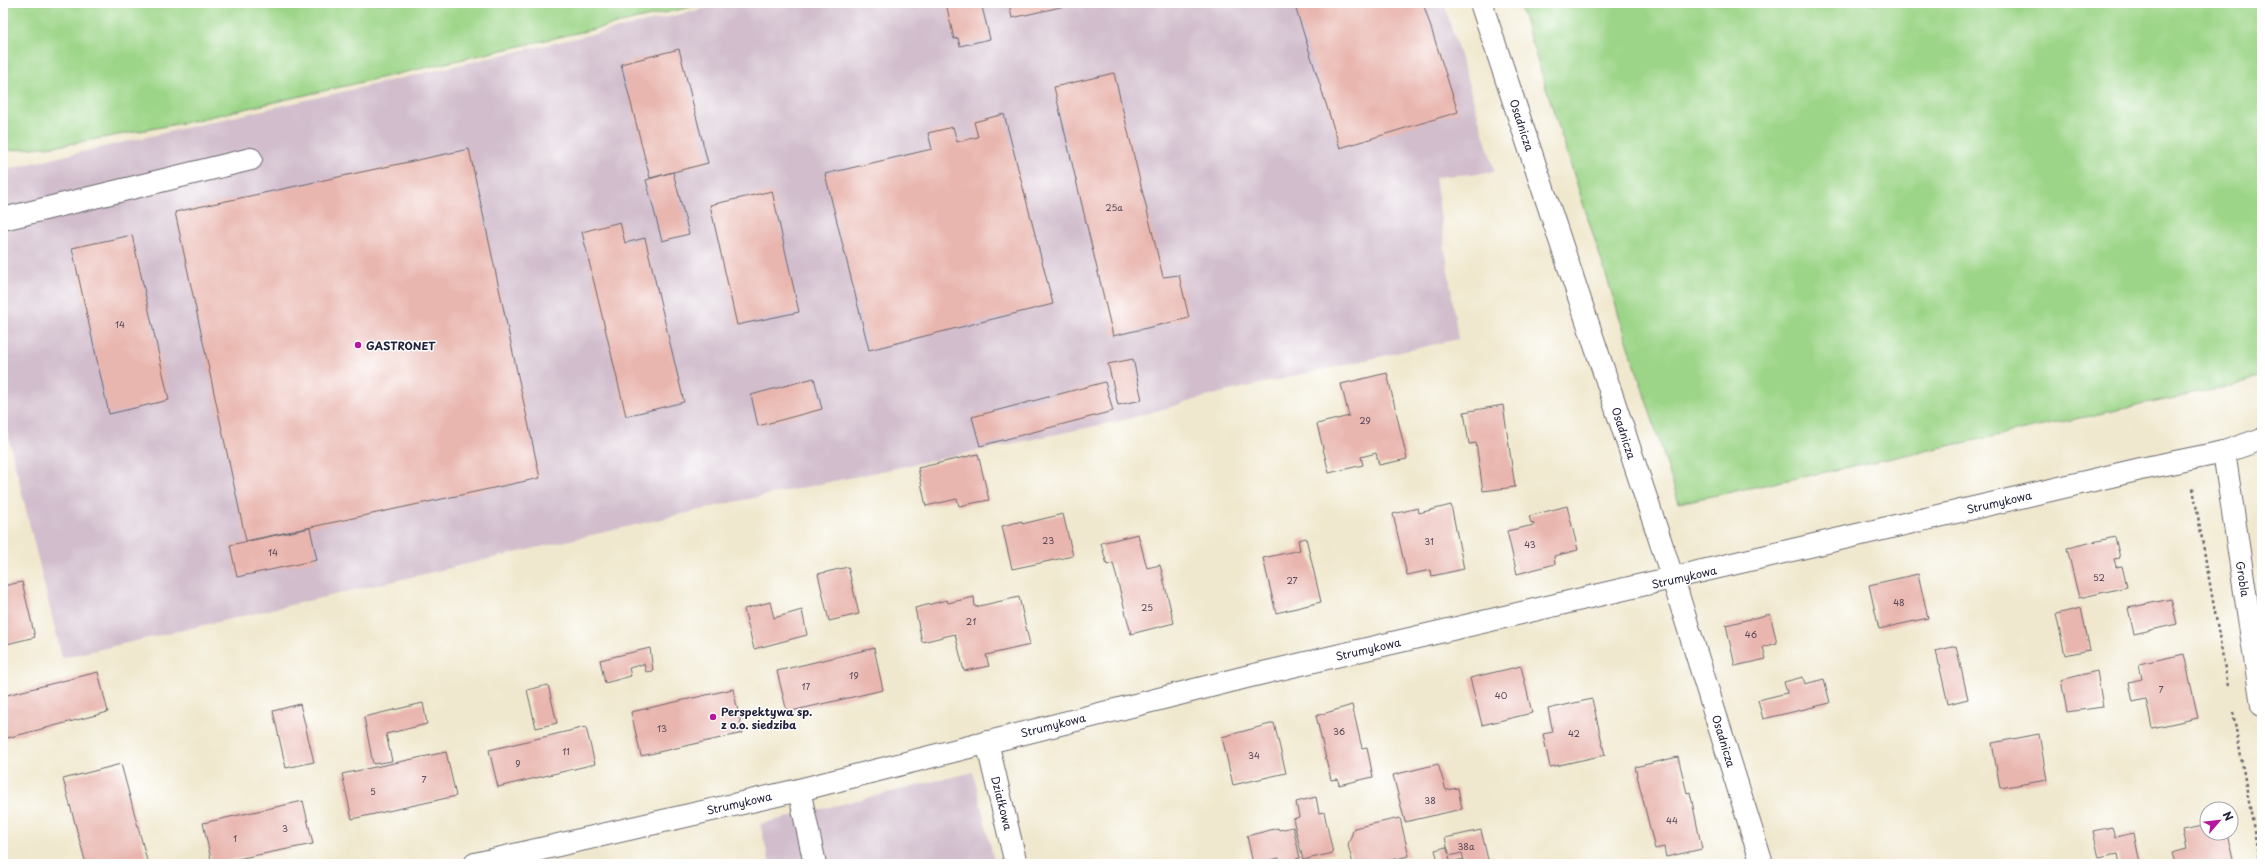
<svg xmlns="http://www.w3.org/2000/svg" width="2265" height="867" viewBox="0 0 2265 867" font-family="'Playpen Sans',sans-serif">
<style>
.industrial{fill:#d1bdcc}
.green{fill:#9dd588;stroke:#607c62}
.building{fill:#e9b6af}
.lines{fill:none;stroke-linecap:round;stroke-linejoin:round}
.minor-casing{stroke:#6a676e;stroke-width:24}
.path{stroke:#6a676e;stroke-width:2.5;stroke-dasharray:3 3;stroke-linecap:butt}
.minor{stroke:#fff;stroke-width:22}
.poi-dot{fill:#b5179e;stroke:#fff;stroke-width:1.5}
.labels{text-anchor:middle;dominant-baseline:central;stroke-width:3;stroke-linejoin:round;paint-order:stroke}
.number-label{font-size:9px;fill:#544758}
.street-label{font-size:11px;fill:#22223b;stroke:#fff}
.poi-label{font-size:11px;font-weight:bold;fill:#22223b;stroke:#fff;text-anchor:start}
</style>
<rect width="100%" height="100%" fill="#fff"/>
<filter id="ink" filterUnits="userSpaceOnUse"><feTurbulence type="fractalNoise" baseFrequency=".025" numOctaves="2"/><feDisplacementMap in="SourceGraphic" scale="8" xChannelSelector="R" yChannelSelector="G"/><feConvolveMatrix kernelMatrix="1 2 1 2 8 2 1 2 1" color-interpolation-filters="sRGB"/></filter>
<filter id="wash" filterUnits="userSpaceOnUse"><feTurbulence type="fractalNoise" baseFrequency=".012" numOctaves="4" result="noise"/><feDisplacementMap in="SourceGraphic" scale="16" xChannelSelector="R" yChannelSelector="G"/><feGaussianBlur stdDeviation="0.9" result="paint"/><feColorMatrix in="noise" values="0 0 0 0 0 0 0 0 0 0 0 0 0 0 0 0 0 1.4 0 .05"/><feComposite in="paint" operator="in"/></filter>
<g filter="url(#wash)">
<rect width="100%" height="100%" fill="#f0e8ce"/>
<g class="industrial">
<polygon points="729,3 1444,3 1495,172 1435,177 1458,339 1220,393 1124,420 730,503 62,658 3,415 3,170"/>
<polygon points="973,772 995,864 770,864 760,824"/>
</g>
<g class="green">
<polygon points="3,3 708,3 183,123 64,145 3,151"/>
<polygon points="1519,3 2262,3 2262,375 2236,385 1679,503"/>
</g>
<g id="blocks">
<g class="building">
<polygon points="946,3 981,3 990,39 960,46 958,38 954,39"/>
<polygon points="1009,3 1074,3 1074,4 1012,18"/>
<polygon points="1294,3 1423,3 1458,112 1340,148"/>
<polygon points="679,49 708,163 650,178 621,64"/>
<polygon points="1114,73 1163,277 1179,275 1189,318 1113,336 1054,87"/>
<polygon points="1004,114 1053,304 869,350 825,174 932,149 928,133 953,127 957,142 978,137 974,122"/>
<polygon points="469,149 540,478 246,541 175,212"/>
<polygon points="673,172 689,234 662,241 646,180"/>
<polygon points="772,191 799,312 737,325 710,205"/>
<polygon points="620,222 625,243 645,238 684,402 626,416 582,232"/>
<polygon points="132,235 169,400 109,414 72,248"/>
<polygon points="1133,359 1142,400 1118,405 1108,364"/>
<polygon points="1387,373 1407,459 1379,465 1376,453 1361,457 1363,465 1329,473 1317,424 1349,416 1341,384"/>
<polygon points="814,378 822,409 758,426 751,395"/>
<polygon points="1105,382 1113,411 980,446 972,417"/>
<polygon points="1503,405 1515,487 1483,491 1476,443 1469,444 1464,412"/>
<polygon points="978,454 989,500 959,506 957,499 926,506 918,468"/>
<polygon points="1451,505 1464,569 1432,576 1431,570 1407,575 1393,514 1418,508 1419,513"/>
<polygon points="1567,506 1578,550 1554,556 1555,564 1517,574 1507,531 1534,525 1533,522 1531,523 1529,516"/>
<polygon points="1063,514 1073,556 1012,569 1002,526 1022,521 1022,524"/>
<polygon points="310,528 317,560 237,577 230,545"/>
<polygon points="1138,534 1147,568 1160,565 1174,623 1131,634 1113,563 1107,565 1101,543"/>
<polygon points="2115,537 2120,558 2114,559 2116,567 2122,566 2127,587 2079,598 2067,548"/>
<polygon points="1306,538 1321,602 1276,613 1263,558 1300,550 1298,540"/>
<polygon points="848,567 859,614 829,621 818,574"/>
<polygon points="1918,574 1928,618 1879,629 1869,585"/>
<polygon points="22,582 35,637 3,645 3,586"/>
<polygon points="974,597 975,607 1019,597 1030,645 986,655 989,666 964,671 955,634 922,642 915,608 947,600 948,603"/>
<polygon points="2171,599 2177,624 2134,634 2128,608"/>
<polygon points="770,602 774,618 802,610 807,635 754,649 744,609"/>
<polygon points="2081,608 2090,650 2065,655 2056,614"/>
<polygon points="1770,614 1777,643 1763,647 1766,659 1735,666 1726,625"/>
<polygon points="1956,646 1968,699 1948,704 1936,651"/>
<polygon points="650,648 653,671 646,672 644,664 629,668 631,676 605,683 600,660"/>
<polygon points="874,648 883,690 787,712 777,671"/>
<polygon points="2184,654 2198,718 2152,728 2146,699 2133,702 2129,682 2142,679 2139,664"/>
<polygon points="1521,666 1532,713 1482,725 1470,678"/>
<polygon points="2097,671 2103,707 2067,712 2061,680"/>
<polygon points="98,672 108,712 3,739 3,696"/>
<polygon points="1803,677 1805,684 1824,679 1830,703 1763,719 1758,700 1787,693 1784,682"/>
<polygon points="548,685 557,723 536,728 527,690"/>
<polygon points="733,689 743,733 641,756 631,712"/>
<polygon points="1592,699 1605,755 1550,767 1543,734 1553,732 1548,709"/>
<polygon points="423,703 427,724 386,734 392,761 373,764 364,717"/>
<polygon points="300,704 314,762 286,768 273,711"/>
<polygon points="1352,705 1362,748 1367,747 1373,777 1339,785 1338,779 1331,780 1316,716"/>
<polygon points="1274,723 1286,773 1233,785 1222,737"/>
<polygon points="586,727 595,764 498,787 489,750"/>
<polygon points="2039,734 2047,780 2000,788 1992,743"/>
<polygon points="446,752 456,796 352,819 342,774"/>
<polygon points="1678,757 1687,793 1690,792 1702,849 1666,857 1664,847 1655,849 1635,767"/>
<polygon points="121,764 148,864 86,864 63,779"/>
<polygon points="1438,764 1446,790 1458,788 1462,809 1405,822 1393,775"/>
<polygon points="1316,797 1319,813 1324,812 1333,853 1303,860 1293,819 1299,817 1296,802"/>
<polygon points="303,801 313,844 212,864 203,823"/>
<polygon points="1400,818 1409,856 1373,864 1353,864 1348,845 1354,828"/>
<polygon points="2207,825 2207,833 2227,833 2234,864 2175,864 2172,853 2187,849 2183,830"/>
<polygon points="1293,827 1300,858 1281,863 1279,858 1253,864 1247,836 1278,828 1279,830"/>
<polygon points="2112,827 2115,837 2134,833 2140,864 2120,864 2118,854 2099,858 2093,831"/>
<polygon points="1481,830 1489,864 1465,864 1462,853 1449,856 1450,862 1463,859 1464,864 1439,864 1435,850 1446,847 1449,854 1445,838"/>
</g>
</g>
</g>
<g filter="url(#ink)">
<use href="#blocks" fill-opacity="0" stroke="#6a676e" stroke-width="1"/>
<g class="lines">
<defs>
<g id="minor">
<polyline points="1481,3 1673,579 1762,864"/>
<polyline points="3,219 251,159"/>
<polyline points="2224,452 2262,705"/>
<polyline points="987,742 1016,864"/>
<polyline points="799,790 815,864"/>
<polyline points="475,864 799,790 1250,676 2141,469 2224,452 2262,439"/>
</g>
</defs>
<use href="#minor" class="minor-casing"/>
<g class="path">
<polyline points="2193,488 2228,686"/>
<polyline points="2233,712 2260,864"/>
</g>
<use href="#minor" class="minor"/>
</g>
</g>
<g class="poi-dot">
<circle cx="358" cy="345" r="4"/>
<circle cx="713" cy="717" r="4"/>
</g>
<g class="labels">
<g class="number-label">
<text x="1114" y="207">25a</text>
<text x="120" y="324">14</text>
<text x="1365" y="420">29</text>
<text x="1048" y="540">23</text>
<text x="1429" y="541">31</text>
<text x="1530" y="544">43</text>
<text x="273" y="552">14</text>
<text x="2099" y="577">52</text>
<text x="1292" y="580">27</text>
<text x="1899" y="602">48</text>
<text x="1147" y="607">25</text>
<text x="971" y="621">21</text>
<text x="1751" y="634">46</text>
<text x="854" y="675">19</text>
<text x="806" y="686">17</text>
<text x="2161" y="689">7</text>
<text x="1501" y="695">40</text>
<text x="662" y="728">13</text>
<text x="1339" y="731">36</text>
<text x="1574" y="733">42</text>
<text x="566" y="751">11</text>
<text x="1254" y="755">34</text>
<text x="518" y="763">9</text>
<text x="424" y="779">7</text>
<text x="373" y="791">5</text>
<text x="1430" y="800">38</text>
<text x="1672" y="820">44</text>
<text x="285" y="828">3</text>
<text x="235" y="838">1</text>
<text x="1466" y="846">38a</text>
</g>
<g class="street-label">
<text transform="translate(1522 125) rotate(72)">Osadnicza</text>
<text transform="translate(1624 433) rotate(72)">Osadnicza</text>
<text transform="translate(1999 502) rotate(-13)">Strumykowa</text>
<text transform="translate(1684 577) rotate(-13)">Strumykowa</text>
<text transform="translate(2243 579) rotate(81)">Grobla</text>
<text transform="translate(1368 649) rotate(-13)">Strumykowa</text>
<text transform="translate(1053 725) rotate(-14)">Strumykowa</text>
<text transform="translate(1724 741) rotate(73)">Osadnicza</text>
<text transform="translate(739 803) rotate(-13)">Strumykowa</text>
<text transform="translate(1002 803) rotate(76)">Działkowa</text>
</g>
<g class="poi-label">
<text x="366" y="345">GASTRONET</text>
<text x="721" y="711">Perspektywa sp.<tspan x="721" dy="13">z o.o. siedziba</tspan></text>
</g>
</g>
<rect width="2265" height="867" fill="none" stroke="#fff" stroke-width="16"/>
<g transform="translate(2219 821) rotate(62)"><circle r="19" fill="#ffffff" stroke="#a7a7b1"/>
<path d="M0-3L7 15L0 10L-7 15Z" fill="#b5179e"/>
<text y="-6" font-size="11" font-weight="bold" text-anchor="middle" fill="#22223b">N</text>
</g>
</svg>
